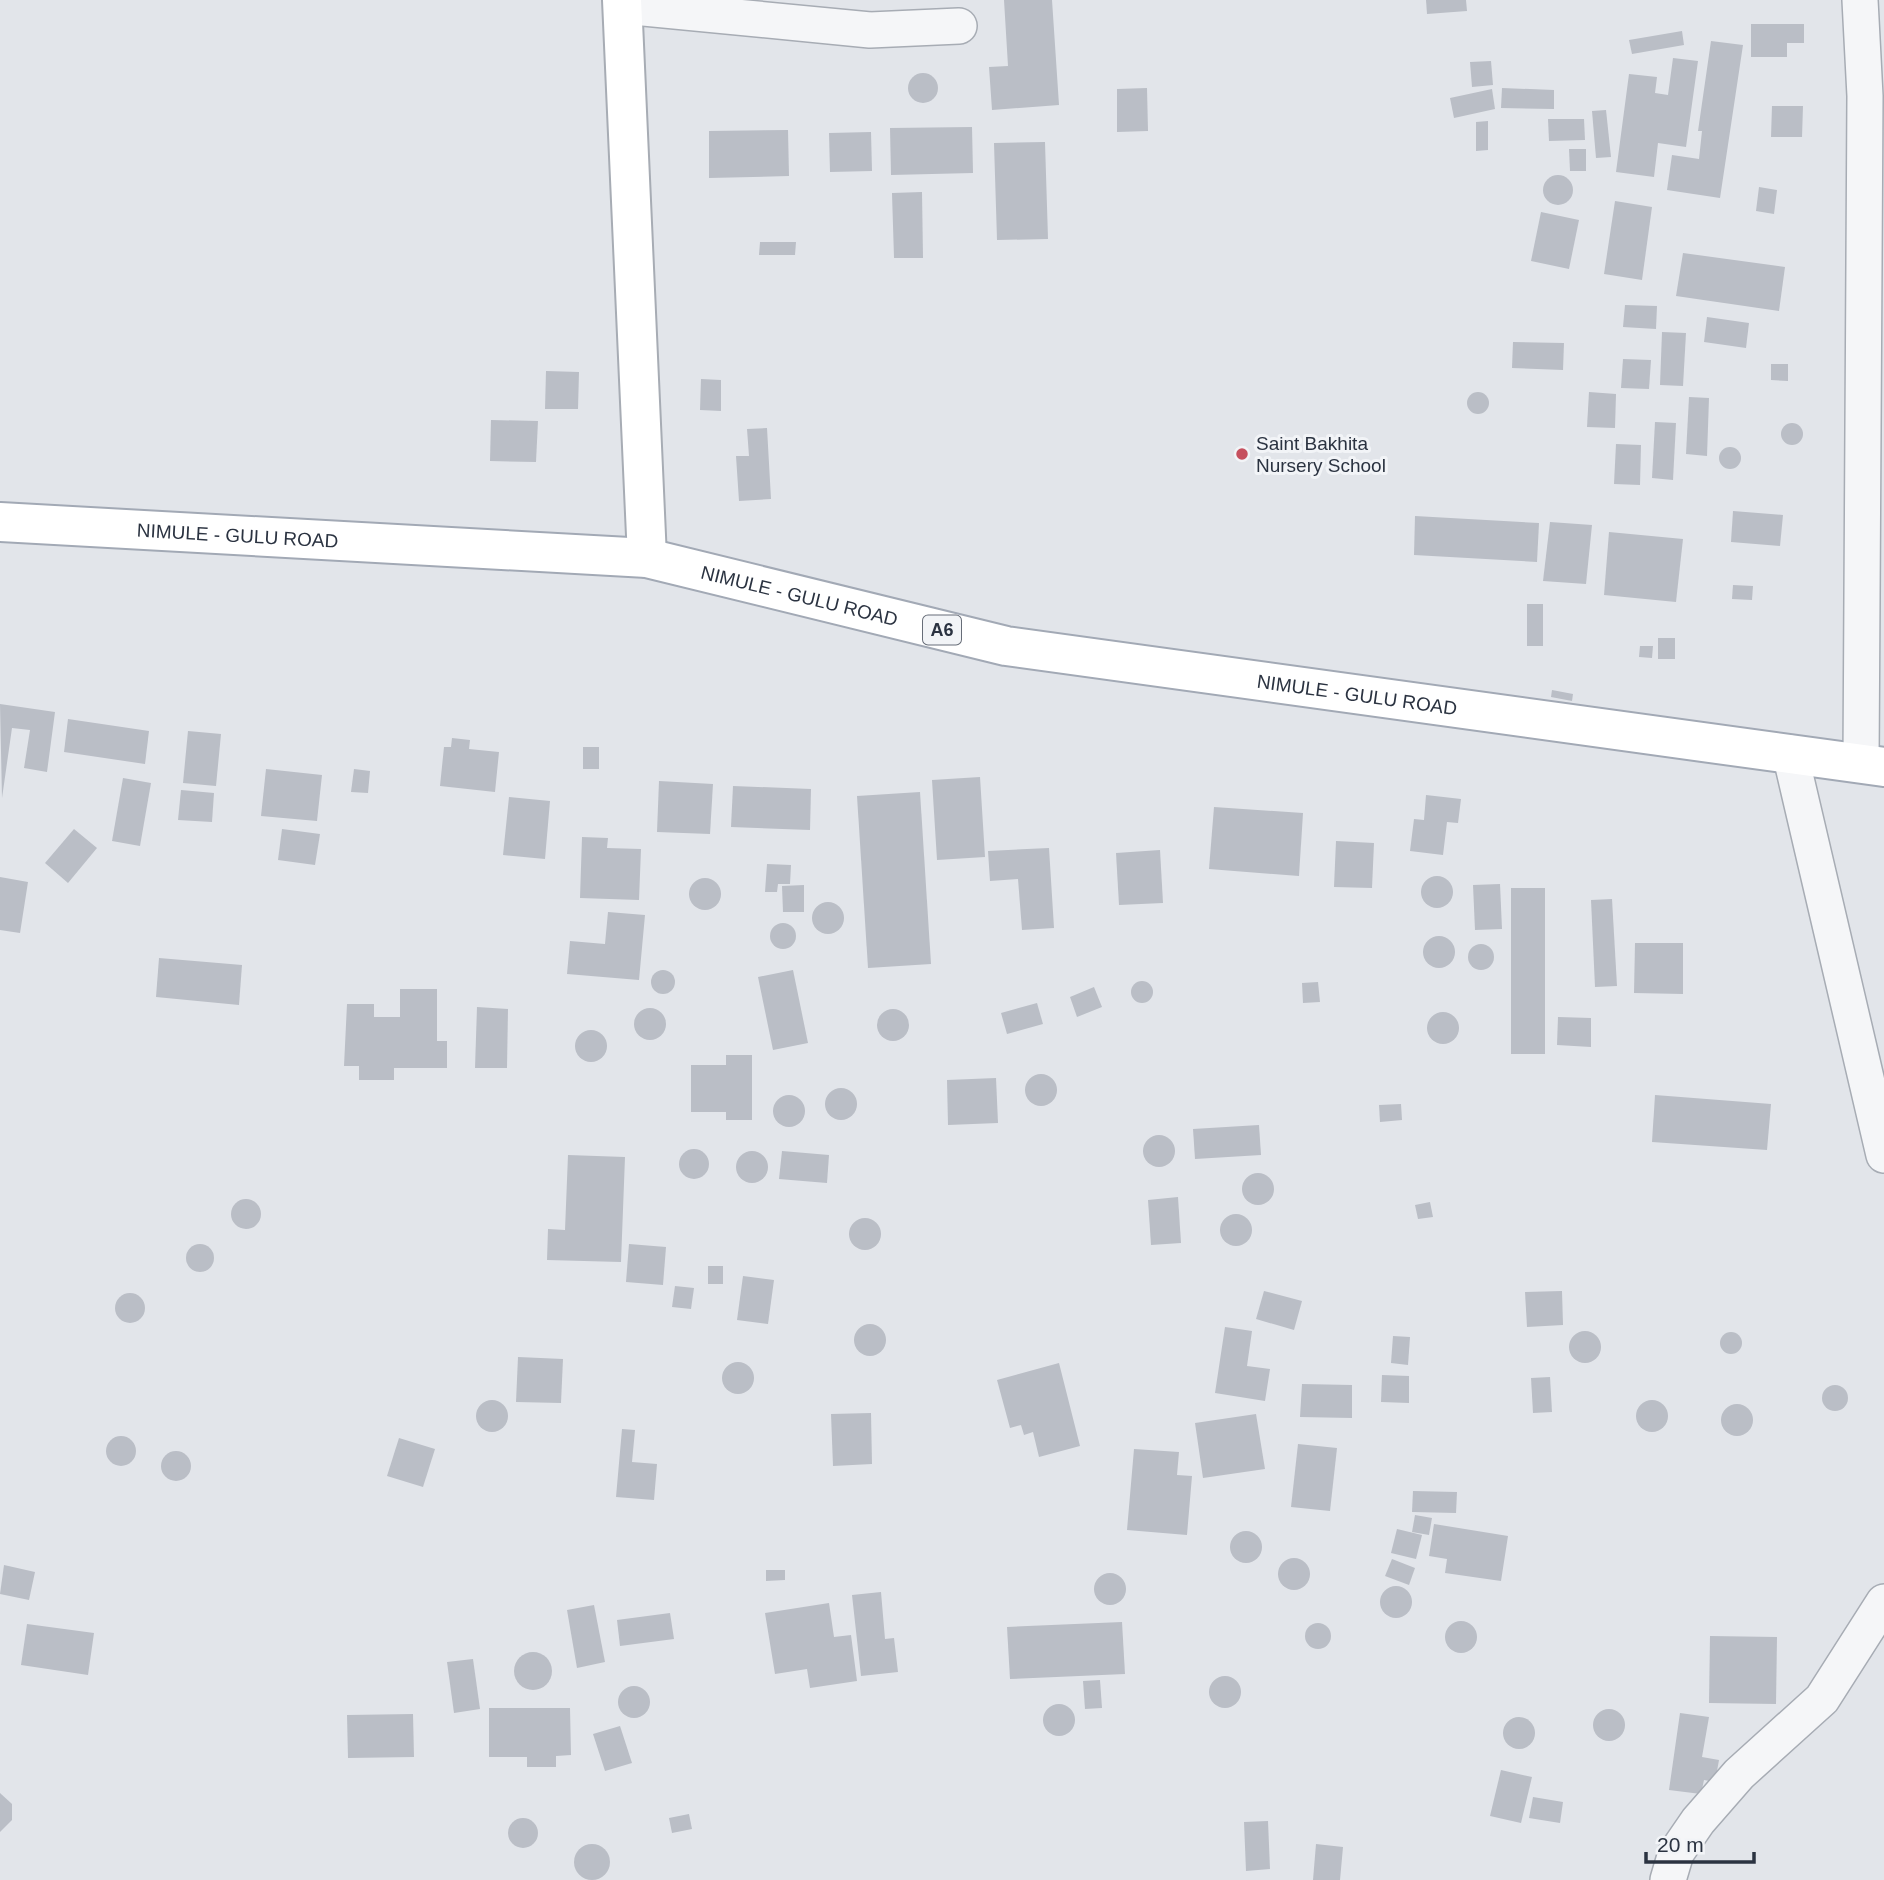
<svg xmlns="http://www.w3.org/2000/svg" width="1884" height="1880" viewBox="0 0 1884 1880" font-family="Helvetica,sans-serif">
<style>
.building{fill:#babec6}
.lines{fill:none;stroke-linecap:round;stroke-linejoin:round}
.street-casing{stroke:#a7acb4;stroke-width:38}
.secondary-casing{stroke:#a7acb4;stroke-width:42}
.primary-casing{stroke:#a2a9b5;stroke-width:42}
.street{stroke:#f5f6f8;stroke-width:35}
.secondary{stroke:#fff;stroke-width:38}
.primary{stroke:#fff;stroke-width:38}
.poi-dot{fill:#c6505e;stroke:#f2f4f7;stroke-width:2.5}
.labels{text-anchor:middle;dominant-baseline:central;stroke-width:6;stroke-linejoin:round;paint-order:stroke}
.shield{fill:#f2f4f7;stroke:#676d78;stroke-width:2}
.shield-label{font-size:18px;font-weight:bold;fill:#2b3341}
.poi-label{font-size:19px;fill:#2b3341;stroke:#f2f4f7;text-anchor:start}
.street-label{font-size:19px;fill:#2b3341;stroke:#f2f4f7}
</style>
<rect width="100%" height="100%" fill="#e2e5ea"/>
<g class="building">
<polygon points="1004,0 1052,0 1059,105 992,110 989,67 1008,66"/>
<polygon points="1426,0 1466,0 1467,11 1427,14"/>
<polygon points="1751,24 1804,24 1804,43 1787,43 1787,57 1751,57"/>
<polygon points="1682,31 1684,45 1632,54 1629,40"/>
<polygon points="1711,41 1743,45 1720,198 1667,190 1672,155 1699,159 1702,131 1698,131"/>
<polygon points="1673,58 1698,61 1686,147 1658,143 1654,177 1616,172 1629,74 1657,77 1655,93 1668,95"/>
<polygon points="1491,61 1493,85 1472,87 1470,62"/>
<circle cx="923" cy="88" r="15"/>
<polygon points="1147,88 1148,131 1117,132 1117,89"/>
<polygon points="1502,88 1554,90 1554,109 1501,108"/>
<polygon points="1492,89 1495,109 1454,118 1450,98"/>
<polygon points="1772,106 1803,106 1802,137 1771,137"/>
<polygon points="1606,110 1611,157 1596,158 1592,111"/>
<polygon points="1548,119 1584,119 1585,140 1549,141"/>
<polygon points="1488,121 1488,150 1476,151 1476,122"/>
<polygon points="972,127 973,173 891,175 890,128"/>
<polygon points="788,130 789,176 709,178 709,131"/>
<polygon points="871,132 872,171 830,172 829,133"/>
<polygon points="1045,142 1048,239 997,240 994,143"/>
<polygon points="1569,149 1586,149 1586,171 1570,171"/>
<circle cx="1558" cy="190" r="15"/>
<polygon points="1759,187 1777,190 1774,214 1756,211"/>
<polygon points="922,192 923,258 894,258 892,193"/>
<polygon points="1615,201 1652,207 1642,280 1604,274"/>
<polygon points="1541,212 1579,220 1569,269 1531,261"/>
<polygon points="760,242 796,242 795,255 759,255"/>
<polygon points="1683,253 1785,267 1779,311 1676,296"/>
<polygon points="1625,305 1657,306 1656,329 1623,327"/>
<polygon points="1707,317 1749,323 1746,348 1704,342"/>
<polygon points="1662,332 1686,333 1683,386 1660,385"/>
<polygon points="1513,342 1564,343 1563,370 1512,368"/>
<polygon points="1623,359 1651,360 1649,389 1621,388"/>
<polygon points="1771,364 1788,364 1788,381 1771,380"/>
<polygon points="546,371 579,372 578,409 545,409"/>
<polygon points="701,379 721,380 721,411 700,410"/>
<polygon points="1589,392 1616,394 1615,428 1587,427"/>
<circle cx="1478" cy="403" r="11"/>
<polygon points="1689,397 1709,398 1707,456 1686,454"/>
<polygon points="491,420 538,421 536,462 490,461"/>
<polygon points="1655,422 1676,423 1673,480 1652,478"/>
<circle cx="1792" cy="434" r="11"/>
<polygon points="767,428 771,499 739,501 736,456 749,456 747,429"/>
<polygon points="1616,444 1641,445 1640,485 1614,484"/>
<circle cx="1730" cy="458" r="11"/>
<polygon points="1733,511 1783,515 1780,546 1731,542"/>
<polygon points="1415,516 1539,523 1537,562 1414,555"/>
<polygon points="1550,522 1592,525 1586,584 1543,581"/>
<polygon points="1609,532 1683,539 1676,602 1604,595"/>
<polygon points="1733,585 1753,586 1752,600 1732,599"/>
<rect x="1527" y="604" width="16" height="42"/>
<rect x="1658" y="638" width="17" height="21"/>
<polygon points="1640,646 1653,646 1652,658 1639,657"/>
<polygon points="1552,690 1573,694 1572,701 1551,697"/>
<polygon points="0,704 55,712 47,772 24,768 30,730 12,728 2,798"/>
<polygon points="68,719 149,731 145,764 64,752"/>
<polygon points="188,731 221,734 216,786 183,783"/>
<polygon points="452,738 470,740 469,749 499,752 495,792 440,786 444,747 451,747"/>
<rect x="583" y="747" width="16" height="22"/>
<polygon points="266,769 322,775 317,821 261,816"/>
<polygon points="354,769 370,771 368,793 351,792"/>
<polygon points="980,777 985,857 937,860 932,780"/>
<polygon points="123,778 151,783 140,846 112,841"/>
<polygon points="659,781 713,784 710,834 657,832"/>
<polygon points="733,786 811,789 810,830 731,827"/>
<polygon points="181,790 214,793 212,822 178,820"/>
<polygon points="920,792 931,964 868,968 857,796"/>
<polygon points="1426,795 1461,799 1458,823 1447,822 1443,855 1410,851 1414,819 1424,820"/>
<polygon points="509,797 550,801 545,859 503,855"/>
<polygon points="1214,807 1303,813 1299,876 1209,869"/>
<polygon points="74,829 97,848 68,883 45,863"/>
<polygon points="282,829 320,834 315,865 278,860"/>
<polygon points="582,837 608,838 607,848 641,849 639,900 580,898"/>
<polygon points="1336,841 1374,843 1372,888 1334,887"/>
<polygon points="1049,848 1054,928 1022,930 1018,879 990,881 988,851"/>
<polygon points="1160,850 1163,903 1119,905 1116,853"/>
<polygon points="767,864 791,865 790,884 778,884 777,892 765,892"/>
<circle cx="1437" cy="892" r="16"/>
<polygon points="0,877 28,882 20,933 0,930"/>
<circle cx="705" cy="894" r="16"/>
<polygon points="1500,884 1502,929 1475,930 1473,885"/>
<polygon points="804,885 804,912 783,912 782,886"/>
<rect x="1511" y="888" width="34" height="166"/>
<polygon points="1612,899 1617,986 1595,987 1591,900"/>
<circle cx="828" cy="918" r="16"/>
<polygon points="608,912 645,915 639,980 567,974 570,941 605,944"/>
<circle cx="783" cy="936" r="13"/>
<circle cx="1439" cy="952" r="16"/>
<polygon points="1635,943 1683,943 1683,994 1634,993"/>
<circle cx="1481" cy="957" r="13"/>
<polygon points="159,958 242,965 239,1005 156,997"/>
<polygon points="793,970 808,1043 773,1050 758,977"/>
<circle cx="663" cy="982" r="12"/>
<circle cx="1142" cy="992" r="11"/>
<polygon points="1318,982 1320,1002 1303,1003 1302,983"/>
<polygon points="1094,987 1102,1007 1077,1017 1070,997"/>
<polygon points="400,989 437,989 437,1041 447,1041 447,1068 394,1068 394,1080 359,1080 359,1066 344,1066 347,1004 374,1004 374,1017 400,1017"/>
<polygon points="1037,1003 1043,1024 1007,1034 1001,1013"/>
<polygon points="477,1007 508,1009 507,1068 475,1068"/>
<circle cx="650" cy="1024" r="16"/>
<circle cx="893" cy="1025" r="16"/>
<circle cx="1443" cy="1028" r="16"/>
<polygon points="1558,1017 1591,1018 1591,1047 1557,1045"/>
<circle cx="591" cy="1046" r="16"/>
<polygon points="726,1055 752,1055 752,1120 726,1120 726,1112 691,1112 691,1065 726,1065"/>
<circle cx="1041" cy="1090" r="16"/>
<polygon points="996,1078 998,1123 948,1125 947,1080"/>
<circle cx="841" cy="1104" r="16"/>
<polygon points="1655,1095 1771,1104 1767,1150 1652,1142"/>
<circle cx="789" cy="1111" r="16"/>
<polygon points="1401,1104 1402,1120 1380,1122 1379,1105"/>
<polygon points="1259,1125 1261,1155 1195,1159 1193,1129"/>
<circle cx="1159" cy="1151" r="16"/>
<circle cx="694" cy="1164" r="15"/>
<polygon points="782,1151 829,1155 827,1183 779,1179"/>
<circle cx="752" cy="1167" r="16"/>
<polygon points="568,1155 625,1157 621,1262 547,1260 548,1229 565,1230"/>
<circle cx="1258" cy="1189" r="16"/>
<polygon points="1178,1197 1181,1243 1151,1245 1148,1200"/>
<circle cx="246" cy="1214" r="15"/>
<polygon points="1430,1202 1433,1217 1418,1219 1415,1205"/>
<circle cx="1236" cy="1230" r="16"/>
<circle cx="865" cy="1234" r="16"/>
<circle cx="200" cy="1258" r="14"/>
<polygon points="629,1244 666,1247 663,1285 626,1282"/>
<rect x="708" y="1266" width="15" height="18"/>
<polygon points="743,1276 774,1280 768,1324 737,1320"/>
<polygon points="675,1286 694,1288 691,1309 672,1307"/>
<polygon points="1264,1291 1302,1301 1294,1330 1256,1319"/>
<polygon points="1562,1291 1563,1325 1527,1327 1525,1292"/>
<circle cx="130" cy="1308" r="15"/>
<circle cx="870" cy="1340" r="16"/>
<polygon points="1225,1327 1252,1331 1247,1366 1270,1369 1265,1401 1215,1393"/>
<circle cx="1585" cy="1347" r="16"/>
<circle cx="1731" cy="1343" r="11"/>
<polygon points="1393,1336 1410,1337 1408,1365 1391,1363"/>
<polygon points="518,1357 563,1359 561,1403 516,1402"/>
<circle cx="738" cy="1378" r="16"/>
<polygon points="1059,1363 1080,1446 1039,1457 1033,1432 1024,1435 1021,1425 1010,1428 997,1380"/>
<polygon points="1382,1375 1409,1376 1409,1403 1381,1402"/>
<polygon points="1550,1377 1552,1412 1533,1413 1531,1378"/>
<polygon points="1302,1384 1352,1385 1352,1418 1300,1417"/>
<circle cx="1835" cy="1398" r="13"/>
<circle cx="492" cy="1416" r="16"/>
<circle cx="1652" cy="1416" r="16"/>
<circle cx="1737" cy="1420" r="16"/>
<polygon points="871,1413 872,1464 833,1466 831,1414"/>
<polygon points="1256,1414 1265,1469 1203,1478 1195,1423"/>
<polygon points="622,1429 635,1430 632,1462 657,1464 654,1500 616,1497"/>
<circle cx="121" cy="1451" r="15"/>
<polygon points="399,1438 435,1449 423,1487 387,1476"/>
<polygon points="1298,1444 1337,1448 1330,1511 1291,1507"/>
<polygon points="1134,1449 1179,1452 1177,1475 1192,1476 1187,1535 1127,1530"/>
<circle cx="176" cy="1466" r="15"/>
<polygon points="1413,1491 1457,1492 1456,1513 1412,1512"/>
<polygon points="1415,1515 1432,1518 1429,1535 1412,1532"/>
<polygon points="1434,1524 1508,1536 1501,1581 1445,1573 1447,1559 1429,1556"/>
<polygon points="1397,1529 1422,1535 1416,1559 1391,1553"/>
<circle cx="1246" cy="1547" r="16"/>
<circle cx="1294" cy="1574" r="16"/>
<polygon points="1392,1559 1415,1568 1409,1585 1385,1576"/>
<polygon points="4,1565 35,1572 29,1600 0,1594"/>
<polygon points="766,1570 785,1570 785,1580 766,1581"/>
<circle cx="1110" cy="1589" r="16"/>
<circle cx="1396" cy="1602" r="16"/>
<polygon points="881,1592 885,1639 894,1638 898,1672 861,1676 852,1595"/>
<polygon points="829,1603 834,1637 851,1635 857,1681 810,1688 807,1669 775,1674 765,1613"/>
<polygon points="594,1605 605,1662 577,1668 567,1610"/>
<polygon points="670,1613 674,1639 620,1646 617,1620"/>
<circle cx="1461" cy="1637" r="16"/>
<polygon points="1122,1622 1125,1674 1010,1679 1007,1627"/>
<circle cx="1318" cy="1636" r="13"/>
<polygon points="27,1624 94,1633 88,1675 21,1665"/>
<polygon points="1710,1636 1777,1637 1776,1704 1709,1703"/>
<circle cx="533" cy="1671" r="19"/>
<polygon points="473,1659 480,1709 454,1713 447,1662"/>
<circle cx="1225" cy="1692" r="16"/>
<polygon points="1100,1680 1102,1708 1085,1709 1083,1681"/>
<circle cx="634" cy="1702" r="16"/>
<circle cx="1059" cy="1720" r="16"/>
<polygon points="489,1708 570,1708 571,1755 556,1756 556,1767 527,1767 527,1757 489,1757"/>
<circle cx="1609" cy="1725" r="16"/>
<polygon points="1680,1713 1709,1717 1702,1757 1719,1760 1715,1782 1704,1780 1701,1794 1669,1790"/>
<polygon points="413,1714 414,1757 348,1758 347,1715"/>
<circle cx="1519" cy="1733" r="16"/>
<polygon points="620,1726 632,1763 605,1771 593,1734"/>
<polygon points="1501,1770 1532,1777 1521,1823 1490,1816"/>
<polygon points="0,1793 12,1804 12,1820 0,1832"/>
<polygon points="1533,1797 1563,1802 1560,1823 1529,1818"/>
<polygon points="689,1814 692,1829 672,1833 669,1818"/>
<circle cx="523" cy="1833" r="15"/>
<polygon points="1268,1821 1270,1869 1246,1871 1244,1822"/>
<circle cx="592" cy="1862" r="18"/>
<polygon points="1316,1844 1343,1847 1340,1880 1313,1880"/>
</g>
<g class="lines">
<defs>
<g id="street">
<polyline points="1860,0 1865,96 1861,763"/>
<polyline points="623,6 870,30 959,26"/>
<polyline points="1790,753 1884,1155"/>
<polyline points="1668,1880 1676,1853 1698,1821 1739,1774 1822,1699 1884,1602"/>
</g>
<polyline id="secondary" points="622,0 647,558"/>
<g id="primary">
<path id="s1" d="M0,522l647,36 359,88 878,121"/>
</g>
</defs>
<use href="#street" class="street-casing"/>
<use href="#secondary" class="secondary-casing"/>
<use href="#primary" class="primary-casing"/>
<use href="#street" class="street"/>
<use href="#secondary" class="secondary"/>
<use href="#primary" class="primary"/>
</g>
<circle class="poi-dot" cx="1242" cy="454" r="7"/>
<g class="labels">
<rect class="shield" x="923" y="615.5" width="38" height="29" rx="5"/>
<g class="shield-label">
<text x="942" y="630">A6</text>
</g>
<g class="poi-label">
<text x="1256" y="443">Saint Bakhita<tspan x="1256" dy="22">Nursery School</tspan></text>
</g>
<g class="street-label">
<text stroke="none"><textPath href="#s1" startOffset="238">NIMULE - GULU ROAD</textPath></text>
<text stroke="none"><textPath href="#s1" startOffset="805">NIMULE - GULU ROAD</textPath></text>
<text stroke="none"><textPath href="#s1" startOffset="1372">NIMULE - GULU ROAD</textPath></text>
</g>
</g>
<path d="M1646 1852v10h108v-10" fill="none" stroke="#2b3341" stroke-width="3.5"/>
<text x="1657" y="1852" font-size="21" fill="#2b3341" stroke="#f2f4f7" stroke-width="5" paint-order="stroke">20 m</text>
</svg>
